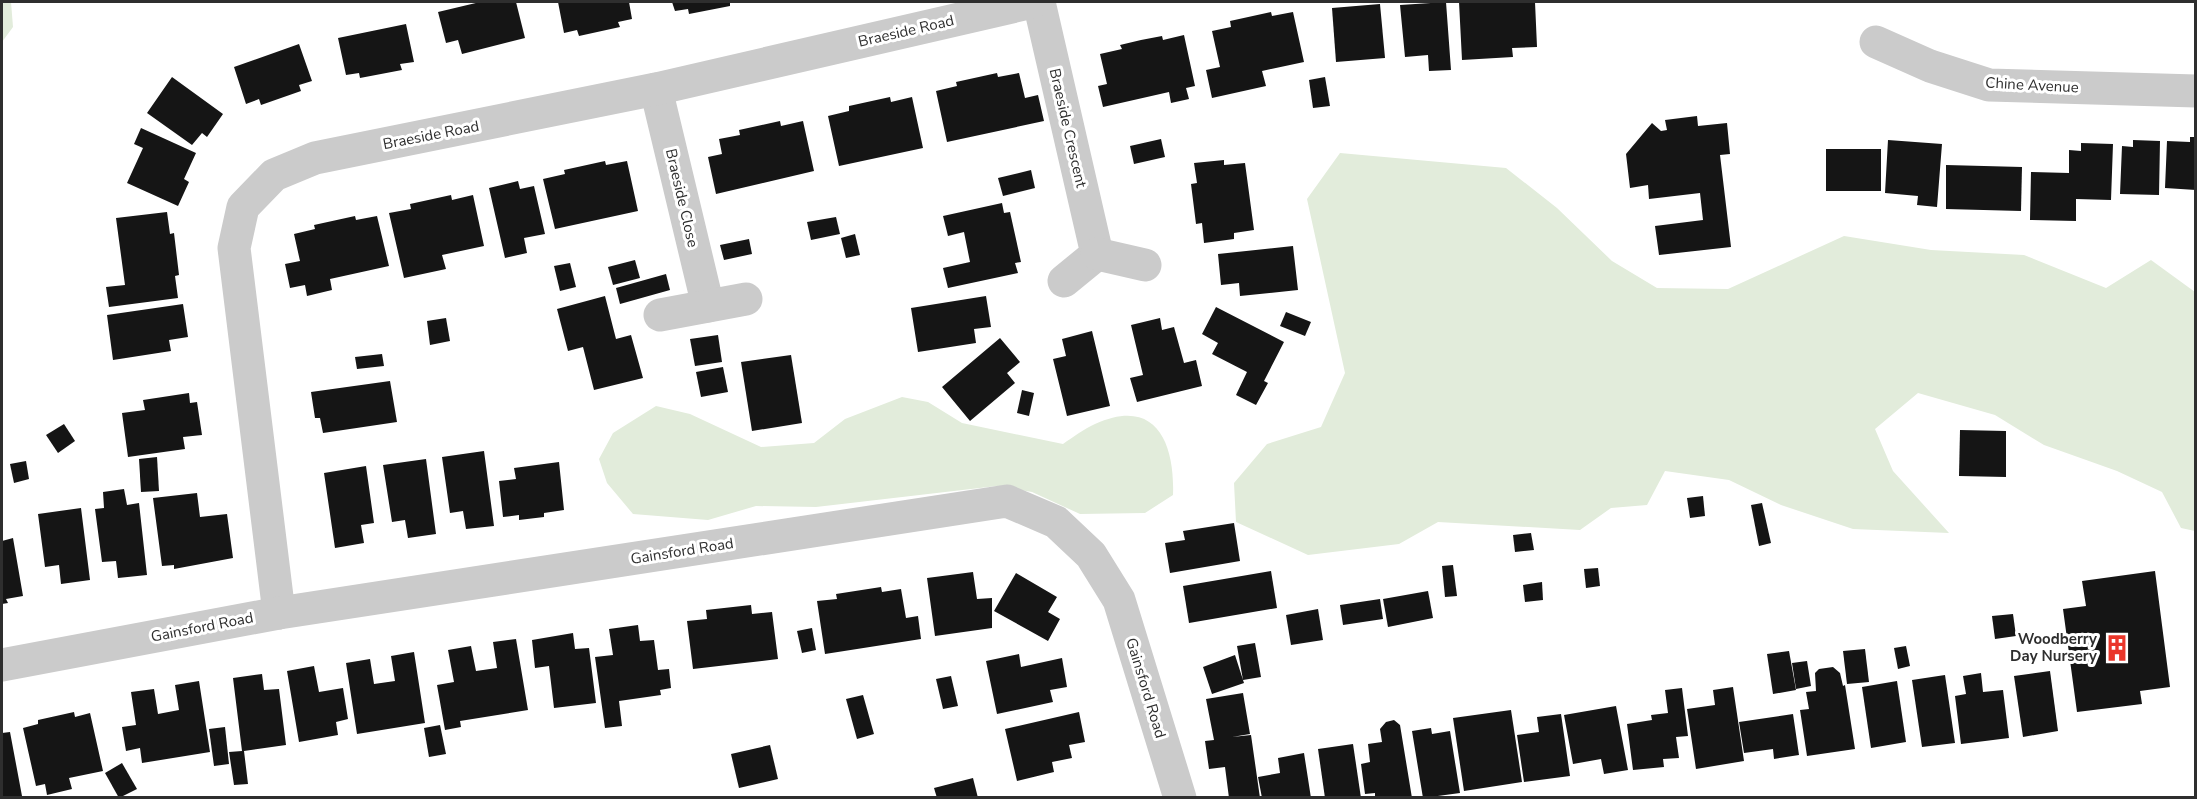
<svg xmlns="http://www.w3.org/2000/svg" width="2197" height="799" viewBox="0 0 2197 799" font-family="'Nunito Sans',sans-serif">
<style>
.green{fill:#e2ecdb}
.building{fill:#151515}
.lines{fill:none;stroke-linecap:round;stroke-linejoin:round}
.minor{stroke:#cbcbcb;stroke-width:33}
.labels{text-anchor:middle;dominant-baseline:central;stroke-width:6;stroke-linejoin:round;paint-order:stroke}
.street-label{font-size:15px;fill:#2e2e2e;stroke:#fff}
.poi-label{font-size:15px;font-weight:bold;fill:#2e2e2e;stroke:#fff;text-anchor:end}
</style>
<rect width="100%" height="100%" fill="#fff"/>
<g class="green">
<polygon points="2,2 11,2 13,27 2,42"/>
<polygon points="1340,153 1506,168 1557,208 1612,261 1657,288 1728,289 1844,236 1931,250 2024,255 2106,288 2151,260 2195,292 2195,531 2181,528 2162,492 2117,471 2044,445 1995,415 1918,393 1875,429 1893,471 1949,533 1853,529 1781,505 1729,480 1665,471 1647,505 1611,508 1580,530 1438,522 1399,544 1308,555 1236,522 1234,483 1267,444 1321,427 1345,373 1307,199"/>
<path d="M902,397l26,5 34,21 101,21c10,-7 21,-15 32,-20 61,-28 80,19 78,71l-28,18 -65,1 -48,-22 -35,-6 -181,21 -60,-1 -48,14 -75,-6 -26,-31 -8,-24 14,-26 43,-27 34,8 71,33 53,-4 31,-24z"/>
</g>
<g class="building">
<polygon points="480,2 516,2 525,38 462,54 458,40 446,43 438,12"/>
<polygon points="558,2 629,2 632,19 618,22 620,27 579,36 577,30 564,33"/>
<polygon points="672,2 730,2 730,6 689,14 688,9 675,11"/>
<polygon points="1446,2 1451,70 1429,71 1428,55 1405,57 1400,5"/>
<polygon points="1459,2 1535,2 1537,47 1512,48 1513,57 1462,60"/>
<polygon points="1380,4 1385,58 1336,62 1332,8"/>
<polygon points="1271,12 1272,16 1293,12 1304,62 1262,71 1266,86 1212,98 1206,70 1220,67 1212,31 1231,27 1230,21"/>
<polygon points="406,24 414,62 400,64 402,70 360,78 359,73 346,75 338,38"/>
<polygon points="1184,35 1195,86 1186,88 1189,99 1171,103 1169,92 1103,107 1098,86 1107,84 1100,54 1122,49 1120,45 1141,40 1162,36 1163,40"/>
<polygon points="299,44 312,81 299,85 301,91 261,105 259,99 246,104 234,67"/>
<polygon points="997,73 998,77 1019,73 1025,98 1038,95 1044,121 947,142 936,91 957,86 956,82"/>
<polygon points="172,77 223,114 207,137 202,133 192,145 147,113"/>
<polygon points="1325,77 1330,106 1313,108 1309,80"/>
<polygon points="890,97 891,102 912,97 923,148 839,166 828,116 849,111 849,106"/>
<polygon points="1697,116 1698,126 1727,123 1730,154 1720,155 1731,247 1659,255 1655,226 1703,220 1700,193 1649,199 1648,185 1630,188 1626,154 1652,123 1661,131 1667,130 1665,120"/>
<polygon points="780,121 781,126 803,121 814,171 716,194 708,157 722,154 719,139 740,135 739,130"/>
<polygon points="141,128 196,153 184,179 189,182 178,206 127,183 143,148 134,144"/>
<polygon points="2190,137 2196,137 2196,190 2165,188 2167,141 2190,142"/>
<polygon points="1161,139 1165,157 1134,164 1130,146"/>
<polygon points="1888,140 1942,144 1937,207 1917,205 1918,196 1885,193"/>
<polygon points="2133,140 2160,141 2159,195 2120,194 2122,146 2133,147"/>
<polygon points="2081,143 2113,144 2111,200 2076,199 2076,221 2030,220 2031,172 2069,173 2069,150 2081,151"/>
<rect x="1826" y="149" width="55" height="42"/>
<polygon points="1224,160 1224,165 1245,163 1254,230 1234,233 1234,239 1204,243 1202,223 1196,224 1191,184 1197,183 1194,163"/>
<polygon points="605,161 606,165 627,161 638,211 555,229 543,179 565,174 564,170"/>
<polygon points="1946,165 2022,167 2021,211 1946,209"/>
<polygon points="1031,170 1035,188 1003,196 998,178"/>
<polygon points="518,181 520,189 534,186 545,234 524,238 527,253 505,258 489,188"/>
<polygon points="451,195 452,200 473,195 484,246 442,255 446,269 404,278 389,213 411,209 410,204"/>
<polygon points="1002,203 1004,213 1010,212 1021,262 1015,263 1018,273 948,288 943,268 970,262 964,232 948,236 943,216"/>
<polygon points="167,212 170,234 174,233 179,275 175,276 178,298 109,307 106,287 125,285 116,218"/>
<polygon points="355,216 356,220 377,216 389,266 330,279 332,290 307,296 305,285 290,288 285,264 300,261 294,234 315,229 314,225"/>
<polygon points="836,217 840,234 811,240 807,222"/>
<polygon points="855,234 860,255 846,258 841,238"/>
<polygon points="749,239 752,254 724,260 720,245"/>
<polygon points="1293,246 1298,290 1240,296 1239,283 1221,285 1218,254"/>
<polygon points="635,260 640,278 613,285 608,267"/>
<polygon points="570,263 576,287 560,291 554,266"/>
<polygon points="666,274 670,290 620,304 616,288"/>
<polygon points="605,296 616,339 631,335 643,378 594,390 583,347 568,351 557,309"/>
<polygon points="986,296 991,327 974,329 976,343 918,352 911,308"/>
<polygon points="183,304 188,337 169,340 171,351 113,360 107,315"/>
<polygon points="1216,307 1284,342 1264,381 1268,383 1256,405 1236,395 1247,372 1212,354 1218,343 1202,334"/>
<polygon points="1286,312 1311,322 1305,336 1280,326"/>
<polygon points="446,318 450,341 430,345 427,321"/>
<polygon points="1160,318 1162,330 1174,327 1184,363 1196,360 1202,386 1137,402 1130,378 1143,375 1131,325"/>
<polygon points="1092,331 1110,406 1067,416 1053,359 1066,356 1062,339"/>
<polygon points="718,335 722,362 695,366 690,339"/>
<polygon points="1000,338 1020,362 1007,373 1015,383 970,421 942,387"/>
<polygon points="382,354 384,366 357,369 355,357"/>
<polygon points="791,355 802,423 752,431 741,362"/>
<polygon points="723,367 728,392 701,397 696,372"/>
<polygon points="390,381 397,422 323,433 320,418 315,418 311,392"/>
<polygon points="1022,390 1034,393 1029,416 1017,413"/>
<polygon points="189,393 190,403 197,402 202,435 183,437 185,449 128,457 122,413 145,410 143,400"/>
<polygon points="64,424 75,441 58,453 46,435"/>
<polygon points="1960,430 2006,431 2006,477 1959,476"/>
<polygon points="484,451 494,526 466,529 463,511 450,513 442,457"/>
<polygon points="157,457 159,491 141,492 139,459"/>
<polygon points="426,459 436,534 408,538 405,520 392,522 383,465"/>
<polygon points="26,461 29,479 14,483 10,464"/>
<polygon points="559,462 564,510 544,513 544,517 519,520 519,515 503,517 499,481 516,479 514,468"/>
<polygon points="366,466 374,523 361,525 364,543 335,548 324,473"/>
<polygon points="124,489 127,505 139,503 147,575 118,578 116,561 102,562 95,509 104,508 103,492"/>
<polygon points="197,493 200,517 227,514 233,558 174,569 174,565 162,566 153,498"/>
<polygon points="1703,496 1705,516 1690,518 1687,498"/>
<polygon points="1762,503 1771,543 1759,546 1751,505"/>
<polygon points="81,508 90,580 61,584 59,565 45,567 38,514"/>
<polygon points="1234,523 1240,561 1170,573 1165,543 1185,540 1183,531"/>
<polygon points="1531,533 1534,550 1515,552 1513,535"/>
<polygon points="13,538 23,596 6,599 8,603 2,604 2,541"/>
<polygon points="1453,565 1457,596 1445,597 1442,566"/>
<polygon points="1598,568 1600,586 1586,588 1584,569"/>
<polygon points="1271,571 1277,608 1189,623 1183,586"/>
<polygon points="2155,571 2170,687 2140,691 2142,704 2077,712 2063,609 2086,606 2082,581"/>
<polygon points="973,572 977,599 992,598 992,628 935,636 927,578"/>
<polygon points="1016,573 1057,597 1048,612 1060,619 1048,641 994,611"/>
<polygon points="1542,582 1543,600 1525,602 1523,585"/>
<polygon points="881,587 882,592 901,589 906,618 918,616 921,639 825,654 817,601 837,599 836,594"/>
<polygon points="1428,591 1433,618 1388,627 1383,599"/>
<polygon points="1380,599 1383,619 1343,625 1340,605"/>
<polygon points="751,605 752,614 772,612 778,659 693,669 687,621 707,619 706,610"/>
<polygon points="1318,609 1323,640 1291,645 1286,615"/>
<polygon points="2013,614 2016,636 1995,639 1992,616"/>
<polygon points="638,625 640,641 654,640 658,670 669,669 671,688 660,690 661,695 619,701 622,726 605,728 595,657 613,655 609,629"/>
<polygon points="812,628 816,650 802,653 797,631"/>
<polygon points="573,633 575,649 589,648 596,703 554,708 549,666 535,668 532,640"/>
<polygon points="516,639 528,710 460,721 461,727 445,730 437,685 454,682 448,650 471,646 476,671 497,668 493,642"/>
<polygon points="1255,643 1261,677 1243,680 1244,683 1212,694 1203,667 1235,655 1243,680 1237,646"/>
<polygon points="1906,646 1910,666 1898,669 1894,648"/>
<polygon points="1865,649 1869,682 1847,684 1843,651"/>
<polygon points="1789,651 1796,690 1773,694 1767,654"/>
<polygon points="414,652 425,723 357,734 346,663 370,659 374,684 395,681 391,656"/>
<polygon points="1019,654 1021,667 1062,658 1067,687 1050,690 1053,702 997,714 986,661"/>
<polygon points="1807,661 1811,686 1796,689 1792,663"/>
<polygon points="314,666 319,692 343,688 348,719 336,722 338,735 299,742 287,671"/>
<polygon points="1833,667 1840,673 1843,686 1845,685 1855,749 1807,756 1800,710 1809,709 1806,692 1816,691 1815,673 1819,669"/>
<polygon points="2050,671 2058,731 2023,737 2014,676"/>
<polygon points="1981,673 1983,692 2003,690 2009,738 1961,744 1955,696 1966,694 1963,676"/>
<polygon points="262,674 264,690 279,689 286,745 244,751 248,784 234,785 229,752 242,751 233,678"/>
<polygon points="1945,675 1955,743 1922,747 1912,680"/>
<polygon points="951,676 958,706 943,709 936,679"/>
<polygon points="199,681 210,752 142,763 140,748 126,751 122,727 136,725 131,692 154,689 158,714 179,710 175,685"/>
<polygon points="1897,681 1906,742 1871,748 1862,687"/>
<polygon points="1733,687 1744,761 1696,769 1687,709 1715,705 1713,690"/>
<polygon points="1682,688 1688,736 1676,737 1679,758 1663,759 1664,767 1633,770 1627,724 1652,720 1651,715 1668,713 1665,690"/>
<polygon points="1243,693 1250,734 1232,737 1251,735 1260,798 1229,798 1225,767 1209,769 1205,741 1214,740 1206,699"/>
<polygon points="863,695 874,734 857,739 846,699"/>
<polygon points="1616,706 1628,770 1604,774 1601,759 1573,764 1564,715"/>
<polygon points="1511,710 1522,782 1464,791 1453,718"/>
<polygon points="74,712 75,717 90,713 103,771 69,778 72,789 47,795 45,784 36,786 23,728 38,724 38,720"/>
<polygon points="1079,712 1085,742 1069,745 1072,758 1052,762 1054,772 1017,781 1005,729"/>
<polygon points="1561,714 1570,776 1524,782 1517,735 1539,732 1537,717"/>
<polygon points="1793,714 1799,755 1774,759 1773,749 1744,753 1739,722"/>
<polygon points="1394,720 1400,725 1412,798 1375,798 1375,793 1365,794 1361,764 1370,762 1368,744 1382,742 1380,729 1386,722"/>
<polygon points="440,725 446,754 429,757 424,728"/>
<polygon points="225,727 229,764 214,766 209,729"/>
<polygon points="1431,728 1432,734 1450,731 1460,793 1423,798 1412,731"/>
<polygon points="10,732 22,796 2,798 2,733"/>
<polygon points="1353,744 1361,798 1325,798 1318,749"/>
<polygon points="770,745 778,779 739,788 731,754"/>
<polygon points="1304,753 1311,798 1262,798 1258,777 1280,773 1278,758"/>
<polygon points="122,763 137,789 119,798 105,773"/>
<polygon points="973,778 978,798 937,798 934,788"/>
</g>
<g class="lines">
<g class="minor">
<polyline points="1039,2 1097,254 1064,281"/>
<polyline points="1876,42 1930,66 1989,85 2196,91"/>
<polyline points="656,89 708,306"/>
<polyline points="1097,254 1145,265"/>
<polyline points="660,315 746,299"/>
<polyline points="279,613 234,248 243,207 274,175 315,158 656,89 1033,2"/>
<polyline points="2,665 279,613 1007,501 1056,522 1091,555 1119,600 1180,798"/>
</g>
</g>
<defs>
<symbol id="building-bare" viewBox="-9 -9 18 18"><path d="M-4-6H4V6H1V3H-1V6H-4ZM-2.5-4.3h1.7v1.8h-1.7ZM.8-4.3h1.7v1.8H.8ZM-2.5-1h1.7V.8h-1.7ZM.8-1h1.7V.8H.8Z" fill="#ea362a" stroke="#fff" stroke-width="2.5" paint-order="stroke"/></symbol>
</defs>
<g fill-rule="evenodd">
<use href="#building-bare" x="2098" y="629" width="38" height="38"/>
</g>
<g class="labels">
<g class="street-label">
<text transform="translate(906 31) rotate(-13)">Braeside Road</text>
<text transform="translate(2032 85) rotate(3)">Chine Avenue</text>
<text transform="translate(1068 128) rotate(77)">Braeside Crescent</text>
<text transform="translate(431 135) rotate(-11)">Braeside Road</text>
<text transform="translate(682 198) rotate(77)">Braeside Close</text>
<text transform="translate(682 551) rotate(-9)">Gainsford Road</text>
<text transform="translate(202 627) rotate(-11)">Gainsford Road</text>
<text transform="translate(1146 688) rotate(73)">Gainsford Road</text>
</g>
<g class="poi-label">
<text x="2097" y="639">Woodberry<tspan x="2097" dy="17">Day Nursery</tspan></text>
</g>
</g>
<rect width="2197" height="799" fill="none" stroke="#2e2e2e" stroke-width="6"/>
</svg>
